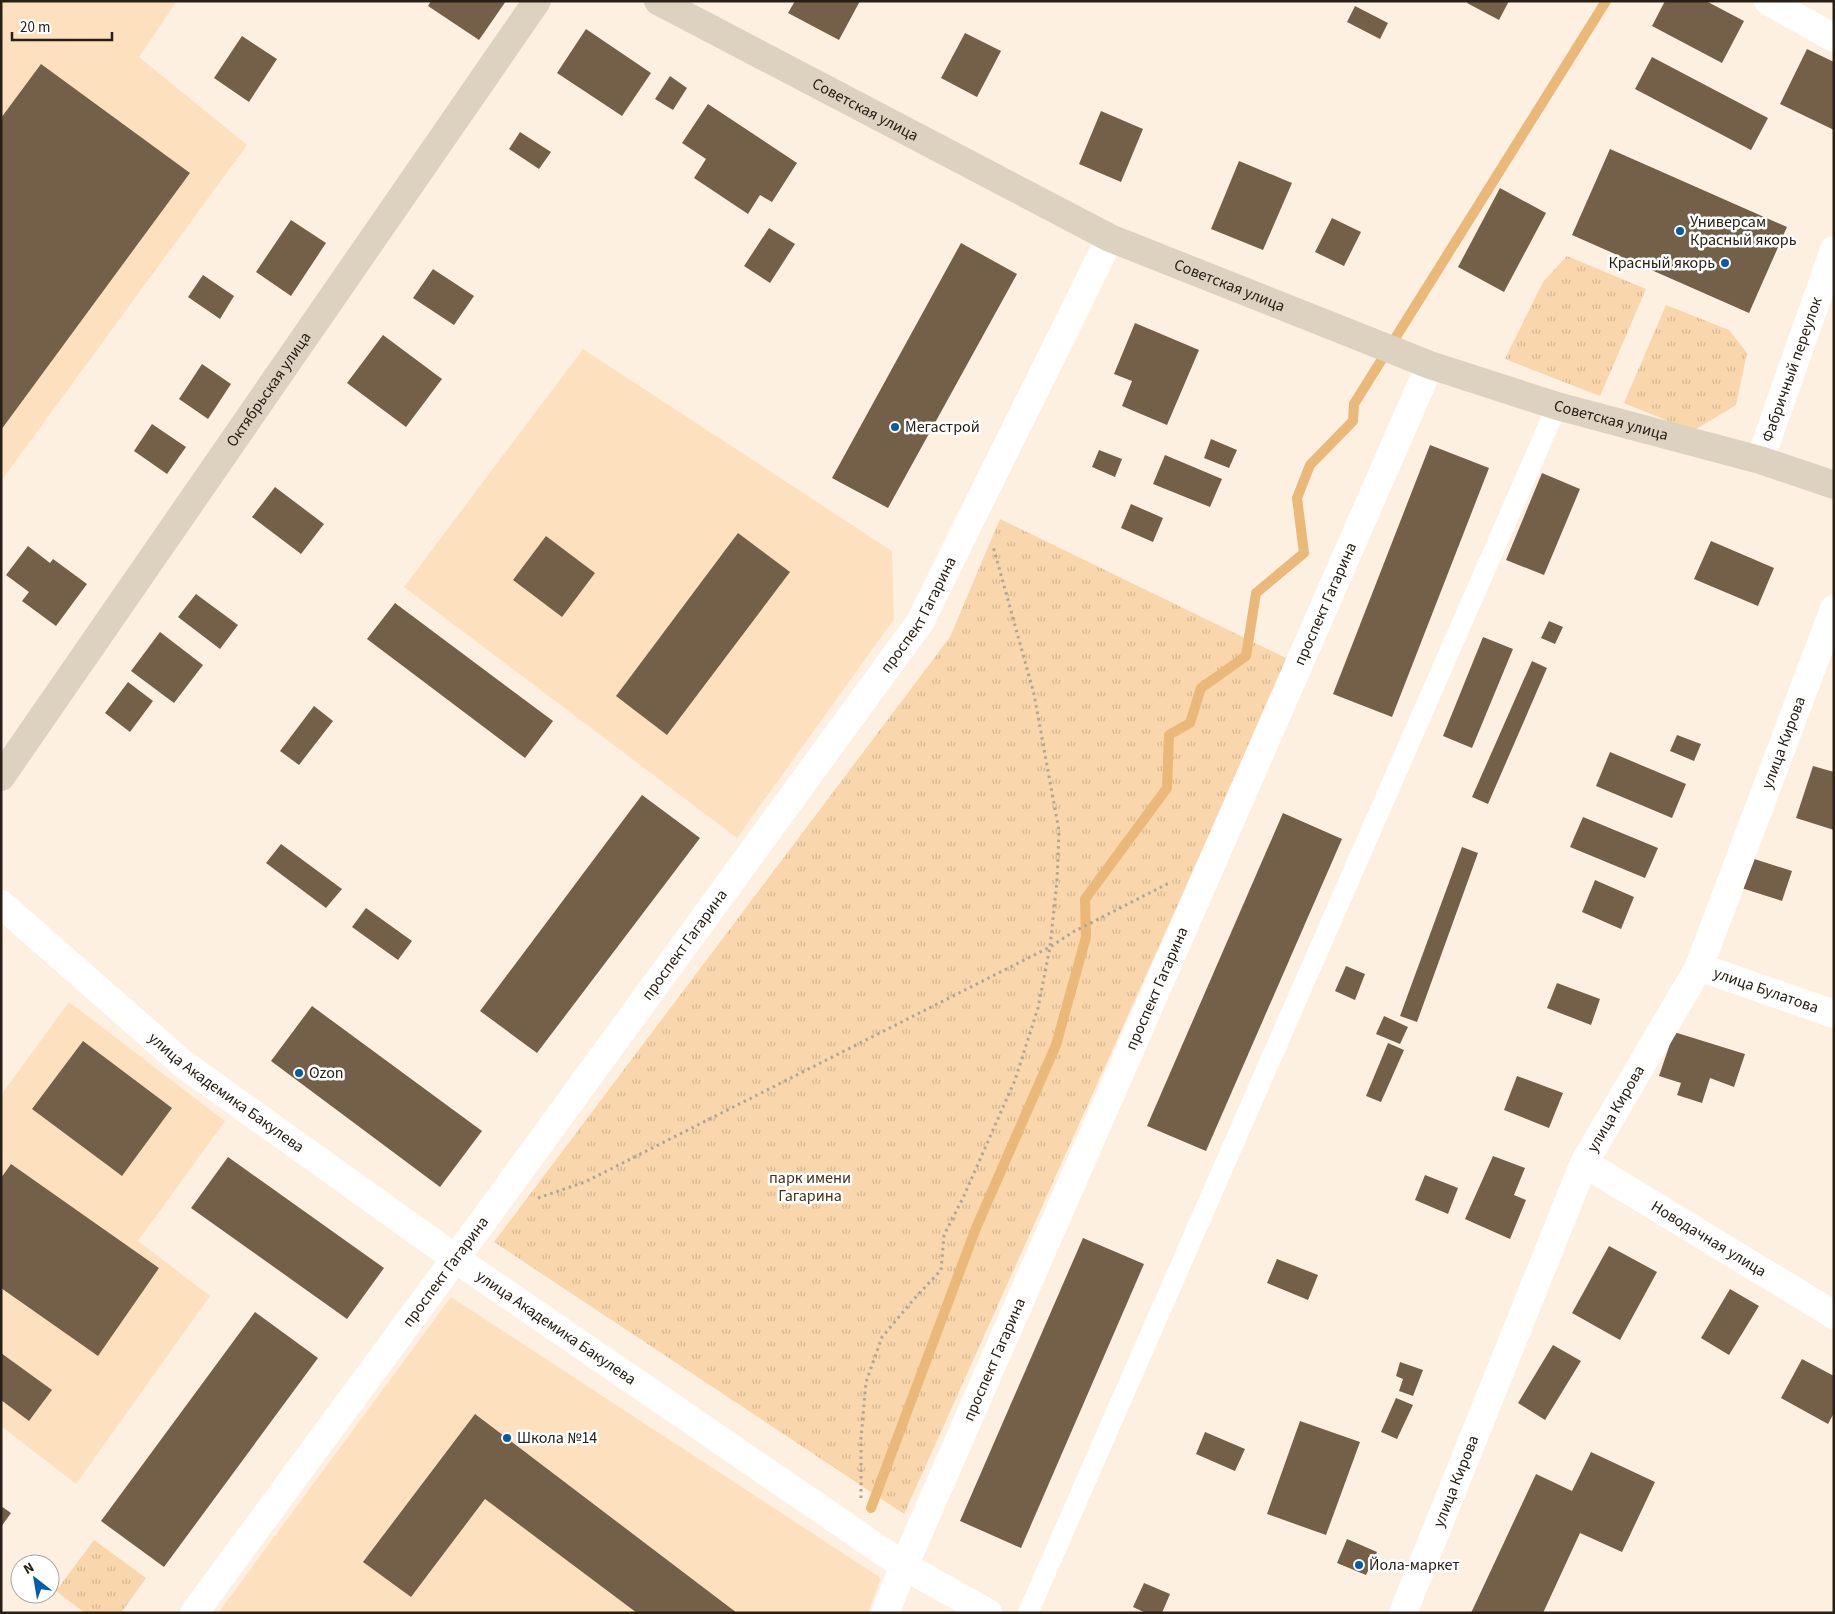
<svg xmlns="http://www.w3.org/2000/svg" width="1835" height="1614" viewBox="0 0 1835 1614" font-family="'Source Sans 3',sans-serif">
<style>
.built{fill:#fde1bf}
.grass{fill:url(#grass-tufts)}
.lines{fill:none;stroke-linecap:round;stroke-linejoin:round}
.stream{stroke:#eab878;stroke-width:10}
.building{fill:#746048}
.path{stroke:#b1a597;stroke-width:3;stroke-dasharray:2.5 4;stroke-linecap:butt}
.lane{stroke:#fff;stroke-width:20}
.street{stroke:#fff;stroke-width:28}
.secondary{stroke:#ddd1bf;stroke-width:28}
.poi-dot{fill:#025caa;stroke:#fff;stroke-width:2}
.labels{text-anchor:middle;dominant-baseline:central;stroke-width:5;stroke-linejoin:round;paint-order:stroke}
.street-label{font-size:16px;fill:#282016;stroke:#fff}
.poi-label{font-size:16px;fill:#282016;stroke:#fff;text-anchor:start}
.park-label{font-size:16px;fill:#463215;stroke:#fff}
</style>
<defs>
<pattern id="grass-tufts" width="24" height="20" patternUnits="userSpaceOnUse" patternTransform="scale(1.25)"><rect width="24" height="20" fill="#f9d6ab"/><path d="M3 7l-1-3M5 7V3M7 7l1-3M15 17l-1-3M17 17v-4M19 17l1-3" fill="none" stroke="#d5b792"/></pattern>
</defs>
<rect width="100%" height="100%" fill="#fef0e0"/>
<g class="built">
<polygon points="1,1 177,1 139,57 247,145 1,481"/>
<polygon points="583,349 892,551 894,619 737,838 404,587"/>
<polygon points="69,1002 225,1121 138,1241 210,1296 76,1484 1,1426 1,1095"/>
<polygon points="451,1297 881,1578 868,1613 218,1613"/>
</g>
<g class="grass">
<polygon points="1567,256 1646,289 1600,396 1505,359 1543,282"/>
<polygon points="1666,305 1729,330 1747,353 1736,405 1693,431 1624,403"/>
<polygon points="1000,519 1288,659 904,1514 494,1242 950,637"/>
<polygon points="94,1540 146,1578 121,1613 85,1613 56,1591"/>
</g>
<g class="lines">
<polyline class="stream" points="871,1508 976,1228 1056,1045 1086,937 1085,899 1167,788 1169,735 1190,723 1201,688 1246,656 1256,593 1304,553 1297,498 1310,465 1353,421 1354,404 1606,1"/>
</g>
<g class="building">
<polygon points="431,1 506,1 479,40 428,6"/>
<polygon points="795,1 860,1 839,40 788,13"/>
<polygon points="1468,1 1509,1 1499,20 1467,3"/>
<polygon points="1665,1 1706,1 1744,21 1722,63 1652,26"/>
<polygon points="1355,6 1388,23 1380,39 1347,22"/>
<polygon points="586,29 651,73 622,116 557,73"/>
<polygon points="965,33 1001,51 977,97 941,78"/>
<polygon points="242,36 277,59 249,102 214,78"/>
<polygon points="1807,49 1834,62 1834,130 1780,104"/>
<polygon points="1652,57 1768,118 1751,150 1635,89"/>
<polygon points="41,64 190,173 1,430 1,118"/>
<polygon points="670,76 687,88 673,110 655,99"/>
<polygon points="708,104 797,163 772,202 760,195 748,214 694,178 706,159 682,143"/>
<polygon points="1101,111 1143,129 1121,182 1079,164"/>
<polygon points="520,132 551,152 539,169 509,149"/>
<polygon points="1610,149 1787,227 1749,313 1572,235"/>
<polygon points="1239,161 1292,183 1263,250 1211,229"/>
<polygon points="1500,188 1546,213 1504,292 1458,267"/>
<polygon points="1332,218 1361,232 1344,266 1315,252"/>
<polygon points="291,220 326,243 291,296 256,272"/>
<polygon points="769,228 795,244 770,283 744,266"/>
<polygon points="961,243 1017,274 888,508 832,478"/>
<polygon points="433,269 474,296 454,325 413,298"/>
<polygon points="203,275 234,296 220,319 188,297"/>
<polygon points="1135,323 1199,350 1167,425 1122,406 1132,381 1114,374"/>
<polygon points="383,335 442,379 406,427 347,383"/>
<polygon points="202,364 231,384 208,419 179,399"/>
<polygon points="152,424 186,447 167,474 134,451"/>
<polygon points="1211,439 1237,450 1229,468 1204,458"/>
<polygon points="1430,445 1489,468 1392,717 1333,694"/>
<polygon points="1099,450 1122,459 1115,477 1092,467"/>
<polygon points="1165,455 1222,479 1210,507 1153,484"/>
<polygon points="1542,473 1580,489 1544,575 1506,560"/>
<polygon points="275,487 324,524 301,554 252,517"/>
<polygon points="1131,504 1163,518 1153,542 1121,528"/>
<polygon points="738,533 790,572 667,735 616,696"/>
<polygon points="546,536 595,573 562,617 513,580"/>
<polygon points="1711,541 1774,568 1758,606 1694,579"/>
<polygon points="28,546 50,563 53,559 87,584 56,626 22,601 29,592 6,575"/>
<polygon points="196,594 238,625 220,649 178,617"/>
<polygon points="395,603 553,721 525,758 367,639"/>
<polygon points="1549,621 1563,627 1555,644 1541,638"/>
<polygon points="160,632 203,665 174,703 131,671"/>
<polygon points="1483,637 1513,649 1472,748 1443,736"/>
<polygon points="1532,661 1547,668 1488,804 1472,797"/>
<polygon points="128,682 153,701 130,732 105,713"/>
<polygon points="314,706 333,721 299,765 280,751"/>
<polygon points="1677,735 1701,744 1694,761 1670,751"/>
<polygon points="1610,752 1686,784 1672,818 1596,786"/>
<polygon points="1813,766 1834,772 1834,830 1796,818"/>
<polygon points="642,795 700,838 537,1053 480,1011"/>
<polygon points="1283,813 1342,839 1206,1151 1147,1126"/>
<polygon points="1583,817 1658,848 1645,878 1570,847"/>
<polygon points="281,844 342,889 326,908 266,863"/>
<polygon points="1462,847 1478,853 1417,1022 1400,1016"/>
<polygon points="1745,856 1792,871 1782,901 1735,886"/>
<polygon points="1595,880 1634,897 1621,929 1582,912"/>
<polygon points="366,908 412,941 398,960 352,927"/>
<polygon points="1346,966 1365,974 1355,1000 1335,991"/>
<polygon points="1557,983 1600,999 1591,1025 1547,1008"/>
<polygon points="312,1006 482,1131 440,1187 271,1061"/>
<polygon points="1384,1016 1408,1027 1400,1044 1376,1034"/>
<polygon points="1674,1032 1745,1054 1734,1087 1710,1078 1702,1103 1677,1095 1681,1083 1659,1076"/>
<polygon points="83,1041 172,1108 122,1176 32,1109"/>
<polygon points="1388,1043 1404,1050 1381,1102 1366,1096"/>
<polygon points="1517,1076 1563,1093 1549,1128 1504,1110"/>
<polygon points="1493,1156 1525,1168 1514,1195 1526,1200 1510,1239 1465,1219"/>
<polygon points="228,1157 384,1268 347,1319 191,1208"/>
<polygon points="11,1164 159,1268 98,1356 1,1288 1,1178"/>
<polygon points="1425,1175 1458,1188 1448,1214 1415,1200"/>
<polygon points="1083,1238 1144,1264 1021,1548 960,1521"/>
<polygon points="1609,1246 1657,1272 1620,1340 1572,1313"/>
<polygon points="1277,1259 1318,1275 1308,1300 1267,1283"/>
<polygon points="1730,1289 1759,1306 1729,1355 1701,1338"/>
<polygon points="255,1312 318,1358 164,1567 101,1521"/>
<polygon points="1553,1345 1581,1361 1545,1420 1518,1403"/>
<polygon points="1,1353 52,1390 29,1421 1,1400"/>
<polygon points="1802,1359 1834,1376 1834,1413 1828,1424 1781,1398"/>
<polygon points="1400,1362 1423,1370 1413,1396 1399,1391 1403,1379 1396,1376"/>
<polygon points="1396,1398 1413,1405 1397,1439 1381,1432"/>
<polygon points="475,1414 737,1613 637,1613 485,1499 411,1597 363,1562"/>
<polygon points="1300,1421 1360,1442 1326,1535 1267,1514"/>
<polygon points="1205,1432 1245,1449 1235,1471 1196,1454"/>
<polygon points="1591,1452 1655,1482 1622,1552 1580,1533 1543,1613 1471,1613 1536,1474 1572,1491"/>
<polygon points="1,1506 11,1513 1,1527"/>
<polygon points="1347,1539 1377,1552 1366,1575 1337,1563"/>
<polygon points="1144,1583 1170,1594 1162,1613 1146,1613 1133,1607"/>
</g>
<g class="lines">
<g class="path">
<polyline points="538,1198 585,1182 1050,947 1073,932 1169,883"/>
<polyline points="861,1498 861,1438 866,1382 882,1337 914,1299 941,1270 944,1235 963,1198 1015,1080 1038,1008 1050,947 1057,881 1059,831 1034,694 993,546"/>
</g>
<polyline class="lane" points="1028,1613 1557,406"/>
<g class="street">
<polyline points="1768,1 1834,38"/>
<path id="s1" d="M1760,460l74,-210"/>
<path id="s2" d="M1,904l181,159 274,196 404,277 44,30 84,47"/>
<path id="s3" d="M1699,967l135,47"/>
<path id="s4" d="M1584,1163l250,152"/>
<path id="s5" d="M194,1613l292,-396 434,-595 190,-384"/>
<path id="s6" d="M885,1613l19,-47 526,-1201"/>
<path id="s7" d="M1403,1613l181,-450 115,-196 135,-358"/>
</g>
<g class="secondary">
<path id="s8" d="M658,1l452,237 320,127 127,41 203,54 74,25"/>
<path id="s9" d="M1,777l536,-776"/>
</g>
</g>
<g class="poi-dot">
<circle cx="1680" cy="231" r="5"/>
<circle cx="1725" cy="263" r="5"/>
<circle cx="895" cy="427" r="5"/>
<circle cx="299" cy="1073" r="5"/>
<circle cx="507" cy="1438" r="5"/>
<circle cx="1359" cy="1565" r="5"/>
</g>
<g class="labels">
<g class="street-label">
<text stroke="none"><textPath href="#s8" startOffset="234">Советская улица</textPath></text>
<text stroke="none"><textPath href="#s8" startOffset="639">Советская улица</textPath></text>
<text stroke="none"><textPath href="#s1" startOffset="96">Фабричный переулок</textPath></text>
<text stroke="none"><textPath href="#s9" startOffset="471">Октябрьская улица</textPath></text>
<text stroke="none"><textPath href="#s8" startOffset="1044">Советская улица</textPath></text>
<text stroke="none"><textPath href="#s6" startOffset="1101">проспект Гагарина</textPath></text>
<text stroke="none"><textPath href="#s5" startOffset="1234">проспект Гагарина</textPath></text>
<text stroke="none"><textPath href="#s7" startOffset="952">улица Кирова</textPath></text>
<text stroke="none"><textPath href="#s5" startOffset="829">проспект Гагарина</textPath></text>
<text stroke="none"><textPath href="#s6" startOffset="681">проспект Гагарина</textPath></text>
<text stroke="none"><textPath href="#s3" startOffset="71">улица Булатова</textPath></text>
<text stroke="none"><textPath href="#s2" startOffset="294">улица Академика Бакулева</textPath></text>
<text stroke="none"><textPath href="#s7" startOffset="548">улица Кирова</textPath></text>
<text stroke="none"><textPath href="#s4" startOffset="146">Новодачная улица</textPath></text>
<text stroke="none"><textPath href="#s5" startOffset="424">проспект Гагарина</textPath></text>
<text stroke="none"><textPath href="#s2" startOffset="699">улица Академика Бакулева</textPath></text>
<text stroke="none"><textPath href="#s6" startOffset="276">проспект Гагарина</textPath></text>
<text stroke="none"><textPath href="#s7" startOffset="142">улица Кирова</textPath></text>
</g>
<g class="poi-label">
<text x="1690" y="222">Универсам<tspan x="1690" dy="18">Красный якорь</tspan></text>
<text x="1715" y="263" text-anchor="end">Красный якорь</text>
<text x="905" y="427">Мегастрой</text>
<text x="309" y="1073">Ozon</text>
<text x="517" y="1438">Школа №14</text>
<text x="1369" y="1565">Йола-маркет</text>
</g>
<g class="park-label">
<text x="810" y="1178">парк имени<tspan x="810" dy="18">Гагарина</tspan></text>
</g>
</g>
<rect width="1835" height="1614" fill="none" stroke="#282016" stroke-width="5"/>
<g transform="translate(35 1579) rotate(329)"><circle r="24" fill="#ffffff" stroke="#a9a6a2"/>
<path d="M0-4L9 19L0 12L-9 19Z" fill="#025caa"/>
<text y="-8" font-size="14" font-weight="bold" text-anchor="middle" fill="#282016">N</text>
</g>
<path d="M12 32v8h100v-8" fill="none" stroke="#282016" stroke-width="2.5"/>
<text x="20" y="32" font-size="15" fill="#282016" stroke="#ffffff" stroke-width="4" paint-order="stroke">20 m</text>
</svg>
